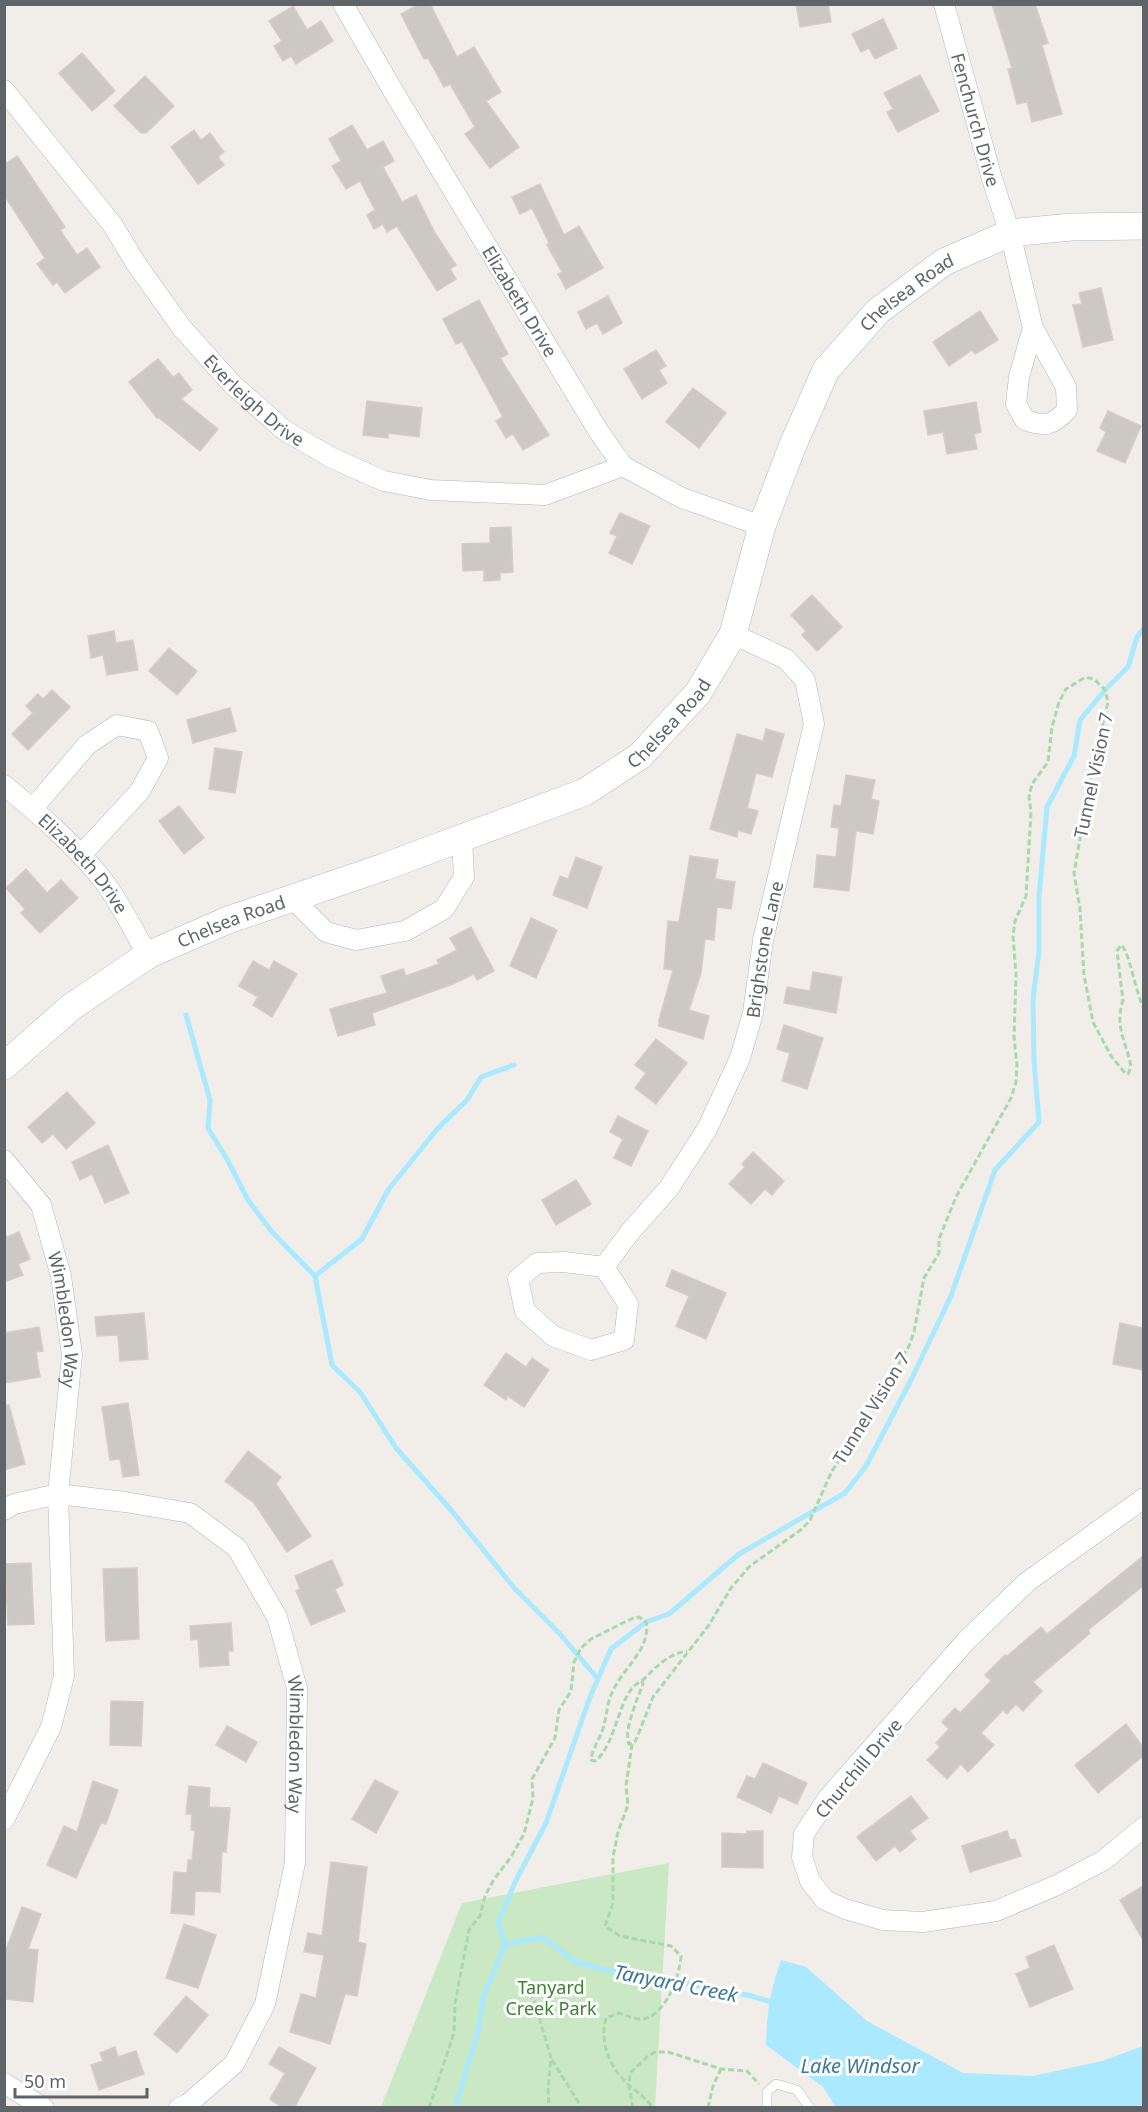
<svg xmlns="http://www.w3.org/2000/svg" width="1148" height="2112" viewBox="0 0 1148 2112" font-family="'Noto Sans',sans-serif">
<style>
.green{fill:#cbe8c4}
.water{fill:#aae9ff}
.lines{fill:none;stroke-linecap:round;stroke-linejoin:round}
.stream{stroke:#aae9ff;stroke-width:5}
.building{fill:#ccc8c4;stroke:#d6cec6;stroke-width:1.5}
.lane-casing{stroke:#b3b6ba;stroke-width:10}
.street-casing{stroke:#b3b6ba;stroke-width:21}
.secondary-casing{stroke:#b4b8bc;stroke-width:28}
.path{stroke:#a7daab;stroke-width:3;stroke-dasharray:6 3;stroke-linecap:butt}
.lane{stroke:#fff;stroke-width:9}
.street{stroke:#fff;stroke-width:20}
.secondary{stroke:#fff;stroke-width:27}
.labels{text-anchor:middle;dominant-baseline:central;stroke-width:6;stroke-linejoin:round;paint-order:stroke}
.street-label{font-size:18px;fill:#5f6468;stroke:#fff}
.park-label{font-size:18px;fill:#3d8233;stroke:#fff}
.water-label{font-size:20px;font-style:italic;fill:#3a7999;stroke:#fff}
</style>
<rect width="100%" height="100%" fill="#f1ede8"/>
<polygon class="green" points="669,1863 655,2107 381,2107 462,1903"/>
<path class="water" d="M781,1960l25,7 61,54 96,52 70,3 69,-15 41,-15v61h-307l-13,-20 -57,-42c1,-35 4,-52 15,-85z"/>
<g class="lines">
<g class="stream">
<polyline points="186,1015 210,1100 208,1128 228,1161 248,1200 272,1232 315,1276 332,1365 360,1392 396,1448 451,1510 515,1589 559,1633 598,1679"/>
<polyline points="315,1276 362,1239 388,1190 438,1128 467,1100 481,1077 514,1065"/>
<polyline points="505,1945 498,1922 516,1880 546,1823 590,1697 611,1649 646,1622 669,1614 739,1554 845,1493 866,1466 911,1380 951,1296 995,1170 1039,1122 1034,1061 1033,999 1039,951 1039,897 1047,807 1074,756 1080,720 1105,690 1128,667 1137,637 1144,628"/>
<polyline points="455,2108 478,2031 483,1998 505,1945 542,1937 574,1961 601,1969 636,1972 707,1988 747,1995 769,2001 773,2005"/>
</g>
</g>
<g class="building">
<polygon points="419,4 430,4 457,57 474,47 501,92 486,101 519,147 490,168 465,134 475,127 450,84 444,87 428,58 424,59 401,14"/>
<polygon points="796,4 828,4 831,22 800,27"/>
<polygon points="992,4 1035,4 1048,43 1042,45 1062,114 1032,122 1027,102 1017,104 1008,69 1012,68"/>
<polygon points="293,6 307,30 321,21 333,41 296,64 291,56 283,61 274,46 282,41 269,21"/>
<polygon points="883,19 897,48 875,59 869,48 861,52 852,34"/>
<polygon points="82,53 115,91 92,111 59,73"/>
<polygon points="920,75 939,111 898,132 887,112 893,109 884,93"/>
<polygon points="145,76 174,106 146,133 141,133 114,106"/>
<polygon points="352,125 367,150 383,141 394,161 383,167 402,202 416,195 435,233 456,265 450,269 456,279 437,291 397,226 387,232 383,224 374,229 367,215 375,210 360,181 346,189 332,166 341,161 329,139"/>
<polygon points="194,130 201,140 210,133 224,152 218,157 224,165 198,184 171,147"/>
<polygon points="17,156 65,227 60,230 77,255 87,248 100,267 65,293 57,282 53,285 37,264 45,258 4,195 4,165"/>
<polygon points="540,184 564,235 579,226 603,268 566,289 558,274 562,272 547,245 549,243 532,208 520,214 512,197"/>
<polygon points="1101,288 1113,340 1083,347 1073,305 1082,304 1079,293"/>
<polygon points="608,296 622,323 603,334 597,323 586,329 578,312"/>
<polygon points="479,300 508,354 500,358 549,435 523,450 513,434 506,438 496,421 503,417 462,342 456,344 443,319"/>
<polygon points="980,311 998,340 975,354 972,350 949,366 933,342"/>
<polygon points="656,350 666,366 659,370 667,383 642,399 624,369"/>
<polygon points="158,359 173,377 179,373 192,390 181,399 218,429 200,451 158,417 157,418 129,382"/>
<polygon points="693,388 726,413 699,448 666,422"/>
<polygon points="367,401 422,408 419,437 388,433 388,438 363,435"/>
<polygon points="976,402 981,432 974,434 977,449 947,454 943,432 928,435 924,411"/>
<polygon points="1108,411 1141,426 1125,463 1097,451 1106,432 1100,428"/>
<polygon points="620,513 650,526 632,564 609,553 617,536 610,533"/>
<polygon points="511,527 513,572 500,573 500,580 484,581 484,570 463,571 462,544 490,543 490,528"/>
<polygon points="812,595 842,627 817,651 802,635 806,631 791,615"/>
<polygon points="114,631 116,643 133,640 138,670 107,675 103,655 91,658 88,636"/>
<polygon points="169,648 197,671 177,695 149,671"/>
<polygon points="52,690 70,707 28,750 12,734 33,713 26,706 38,694 43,699"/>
<polygon points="230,708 236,731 193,743 187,720"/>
<polygon points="766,729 784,734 772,777 756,773 747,808 758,811 751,834 738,830 737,837 710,829 737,734 763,741"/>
<polygon points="215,748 242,752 235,793 209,789"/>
<polygon points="846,775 875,780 871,799 879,801 873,834 856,831 849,891 814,887 817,855 836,857 839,828 831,827 834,805 841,806"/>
<polygon points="179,806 204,838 184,854 159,821"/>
<polygon points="690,856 718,860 715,879 735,882 731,909 717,907 714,940 705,939 701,973 689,1010 709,1016 703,1039 659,1026 659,1020 673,970 664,969 668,921 679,922"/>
<polygon points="576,857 602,867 587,908 553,895 560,876 568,879"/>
<polygon points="26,869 47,893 61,880 78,898 40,933 21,913 25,909 6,888"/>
<polygon points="531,918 557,930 536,978 510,966"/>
<polygon points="471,927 494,971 477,980 474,974 453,984 372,1013 375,1025 338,1036 330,1009 387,993 381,976 403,969 406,976 439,964 437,960 457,950 450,938"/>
<polygon points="253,961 269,970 274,961 297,974 272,1017 253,1005 258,997 239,986"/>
<polygon points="813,972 842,977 836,1013 784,1003 787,987 810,991"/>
<polygon points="784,1025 823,1038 807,1089 782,1081 790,1053 777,1049"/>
<polygon points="656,1039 687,1063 656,1104 635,1088 646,1073 635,1065"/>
<polygon points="67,1092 95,1123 66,1149 53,1134 42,1143 28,1127"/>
<polygon points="618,1116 648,1131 631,1166 614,1158 623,1139 610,1132"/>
<polygon points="108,1145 129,1193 105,1203 92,1174 80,1180 72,1162"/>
<polygon points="753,1152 784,1181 772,1195 765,1189 751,1204 729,1184 745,1167 742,1164"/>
<polygon points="576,1180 591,1204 556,1225 542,1200"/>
<polygon points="4,1231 7,1237 19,1232 30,1259 18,1264 23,1275 4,1282"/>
<polygon points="672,1270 726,1293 706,1339 676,1326 689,1296 666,1286"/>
<polygon points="144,1313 148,1359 120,1361 118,1335 97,1336 95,1317"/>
<polygon points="1120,1323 1143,1328 1143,1370 1113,1364"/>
<polygon points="39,1327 43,1351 36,1352 40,1377 4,1383 4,1333"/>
<polygon points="506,1353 526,1367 532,1358 549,1370 524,1407 508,1396 506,1400 484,1385"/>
<polygon points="128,1403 139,1475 123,1477 120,1459 110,1460 102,1407"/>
<polygon points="4,1405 9,1405 25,1464 4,1470"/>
<polygon points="248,1451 281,1477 276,1484 311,1536 287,1552 254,1503 225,1481"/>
<polygon points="1143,1556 1143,1586 1088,1630 1090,1633 1033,1682 1042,1691 1023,1711 1016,1704 1007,1714 1003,1710 981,1733 994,1745 968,1772 961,1764 947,1779 927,1760 940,1747 936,1743 949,1729 942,1722 955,1708 960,1713 991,1681 985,1675 1005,1655 1007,1656 1041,1627 1047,1634"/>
<polygon points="332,1560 343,1585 335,1589 345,1611 311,1625 296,1591 300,1589 295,1576"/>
<polygon points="31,1563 34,1624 8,1625 5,1564"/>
<polygon points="137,1568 139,1639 106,1641 103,1569"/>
<polygon points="231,1623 233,1651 228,1651 229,1665 200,1667 198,1639 191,1640 190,1626"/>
<polygon points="111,1701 143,1702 141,1746 110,1745"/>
<polygon points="1126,1724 1143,1747 1143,1756 1098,1793 1075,1765"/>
<polygon points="227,1726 257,1742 246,1762 216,1745"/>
<polygon points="763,1763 807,1783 797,1804 779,1796 771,1813 737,1797 747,1776 755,1779"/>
<polygon points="375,1780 398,1792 376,1833 352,1819"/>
<polygon points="93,1781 118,1790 106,1824 101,1823 76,1878 47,1865 64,1826 77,1832"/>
<polygon points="189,1786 210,1788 209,1807 230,1808 226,1852 222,1851 220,1892 195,1891 194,1915 171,1913 174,1872 187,1873 188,1860 192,1860 195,1831 191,1830 192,1814 186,1814"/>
<polygon points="911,1796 928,1818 910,1831 916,1839 900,1852 895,1846 876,1861 857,1837"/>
<polygon points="747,1831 763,1831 763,1868 722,1867 722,1833 747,1834"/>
<polygon points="1007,1831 1010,1840 1015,1839 1021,1856 970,1872 962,1846"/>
<polygon points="331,1862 367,1867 358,1942 366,1944 357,1996 345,1994 330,2044 290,2032 301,1994 316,1998 324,1955 304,1952 308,1933 322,1936"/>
<polygon points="1143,1886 1143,1940 1120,1900"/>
<polygon points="22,1907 41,1914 28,1949 38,1950 33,2002 4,1999 4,1947 7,1947"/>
<polygon points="184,1924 216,1935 198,1988 166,1978"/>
<polygon points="1054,1945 1073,1989 1030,2007 1016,1974 1030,1968 1026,1957"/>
<polygon points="186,1996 208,2015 177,2053 154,2034"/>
<polygon points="115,2047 118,2057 136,2051 144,2074 99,2090 91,2065 103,2061 100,2053"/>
<polygon points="279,2047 316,2068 294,2108 283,2108 270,2099 285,2073 269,2064"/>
</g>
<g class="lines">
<defs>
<polyline id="lane" points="767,2108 767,2092 776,2084 797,2090 810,2108"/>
<g id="street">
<path id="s1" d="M343,4l49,85 178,295 29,48 24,34 59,32 80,28"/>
<path id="s2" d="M944,4l48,175 18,54 23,95 -14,49 -3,27 9,16c20,7 27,6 42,-10l-1,-23 -33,-59"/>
<path id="s3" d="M4,90l108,134 25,41 45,63 50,56 52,46 48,28 52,23 47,9 114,5 78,-29"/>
<path id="s4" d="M4,785c35,29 70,59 98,94 18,23 31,51 46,76"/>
<polyline points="33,808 87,745 117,725 148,731 158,758 140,791 81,855"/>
<polyline points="293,899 326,932 356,940 405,931 444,909 464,877 462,839"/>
<path id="s5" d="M4,1160l37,45 20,71 11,79 -14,139 -44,10 -10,6"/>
<path id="s6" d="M604,1267l24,37 -4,36 -33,10 -38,-14 -28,-25 -7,-32 19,-16 27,-1 40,5 26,-35 39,-44 38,-59 33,-71 13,-45 10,-73 51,-216 -9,-44 -19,-21 -53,-25"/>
<polyline points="1144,1498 1027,1582 966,1641 828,1798 804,1834 802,1857 810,1881 825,1900 845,1909 883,1920 923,1922 996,1911 1057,1885 1104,1860 1144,1827"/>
<path id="s7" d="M4,1820l47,-93 13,-51 -6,-182 67,8 65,11 47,35 40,69 20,71 -2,175 -30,141 -31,60 -46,40 -9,4"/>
<polyline points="4,2083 44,2108"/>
</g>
<g id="secondary">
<path id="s8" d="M4,1066l66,-58 78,-53 80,-35 156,-53 201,-75 55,-36 58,-63 35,-59 29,-108 30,-79 34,-77 52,-59 66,-49 66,-29 61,-6 73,-1"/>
</g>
</defs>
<use href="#lane" class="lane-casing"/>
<use href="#street" class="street-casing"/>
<use href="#secondary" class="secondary-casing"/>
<g class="path">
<path d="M642,1681c14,-14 24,-26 45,-30"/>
<path d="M632,1744l-6,42 2,19 -10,27 -5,25v46l-8,23 15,10 51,10 10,10c-1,19 -14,55 -34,62 -8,3 -20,-2 -28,-5l-13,5c-7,24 4,51 23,67 9,8 17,13 24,23"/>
<polyline points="524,1986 534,2000 551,2058 548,2089 549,2108"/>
<polyline points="552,2060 582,2108"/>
<path d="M429,2108l25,-75 1,-30 14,-73 11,-14 5,-20 9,-17 17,-22 13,-23 9,-36 -1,-19 23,-41 4,-28 12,-19 3,-29 7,-14 10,-9 42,-21 6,-1 7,5c6,26 -25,48 -34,71 -5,10 -5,21 -8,32 -3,13 -12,23 -13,35l4,1c23,-17 23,-72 47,-80l1,3c-5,13 -20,48 -14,60l6,-2 3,-7 15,-38 56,-72 22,-37 19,-22 52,-37 8,-9 22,-49 57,-85 5,-14 15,-26 5,-14 10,-54 15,-25v-14l17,-42 55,-99 5,-16 1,-16 -3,-29 2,-62 -3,-39 2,-15 11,-25 5,-84 -2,-15 3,-13 16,-22 4,-35 7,-25 7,-13 18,-11h6l5,2 10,10 3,12 -16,67 -18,104 6,36 4,66 9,47 18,34 14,17 3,1 3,-7c-4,-25 -17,-38 -8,-67l-6,-49 4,-6c8,5 15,49 23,64"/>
<polyline points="633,2108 629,2086 630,2073 648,2056 655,2052 668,2052 721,2069 747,2071 759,2084"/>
<polyline points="708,2108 713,2086 721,2069"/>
</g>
<use href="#lane" class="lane"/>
<use href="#street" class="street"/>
<use href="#secondary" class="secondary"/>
</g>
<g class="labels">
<g class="street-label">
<text stroke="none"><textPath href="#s2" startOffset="120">Fenchurch Drive</textPath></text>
<text stroke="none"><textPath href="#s8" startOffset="1262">Chelsea Road</textPath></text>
<text stroke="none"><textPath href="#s1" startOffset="346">Elizabeth Drive</textPath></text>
<text stroke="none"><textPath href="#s3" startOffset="400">Everleigh Drive</textPath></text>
<text stroke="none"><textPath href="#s8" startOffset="758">Chelsea Road</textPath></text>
<text transform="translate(1093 775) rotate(-78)">Tunnel Vision 7</text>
<text stroke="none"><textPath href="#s4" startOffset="112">Elizabeth Drive</textPath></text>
<text stroke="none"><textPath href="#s8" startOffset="272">Chelsea Road</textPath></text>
<text stroke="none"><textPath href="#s6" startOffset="680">Brighstone Lane</textPath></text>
<text stroke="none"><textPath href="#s5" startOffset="176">Wimbledon Way</textPath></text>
<text transform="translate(871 1408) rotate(-58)">Tunnel Vision 7</text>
<text stroke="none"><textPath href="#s7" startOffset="741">Wimbledon Way</textPath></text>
<text transform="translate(858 1768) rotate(-50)">Churchill Drive</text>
</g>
<g class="park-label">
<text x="551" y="1987">Tanyard<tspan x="551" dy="21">Creek Park</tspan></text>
</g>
<g class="water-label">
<text transform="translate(676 1983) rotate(11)">Tanyard Creek</text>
<text x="860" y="2065">Lake Windsor</text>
</g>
</g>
<rect width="1148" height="2112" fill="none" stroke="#5f6468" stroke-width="12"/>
<path d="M15 2088v9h132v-9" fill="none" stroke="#5f6468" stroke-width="3"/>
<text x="24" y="2088" font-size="18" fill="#5f6468" stroke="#ffffff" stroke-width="4.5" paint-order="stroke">50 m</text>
</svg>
